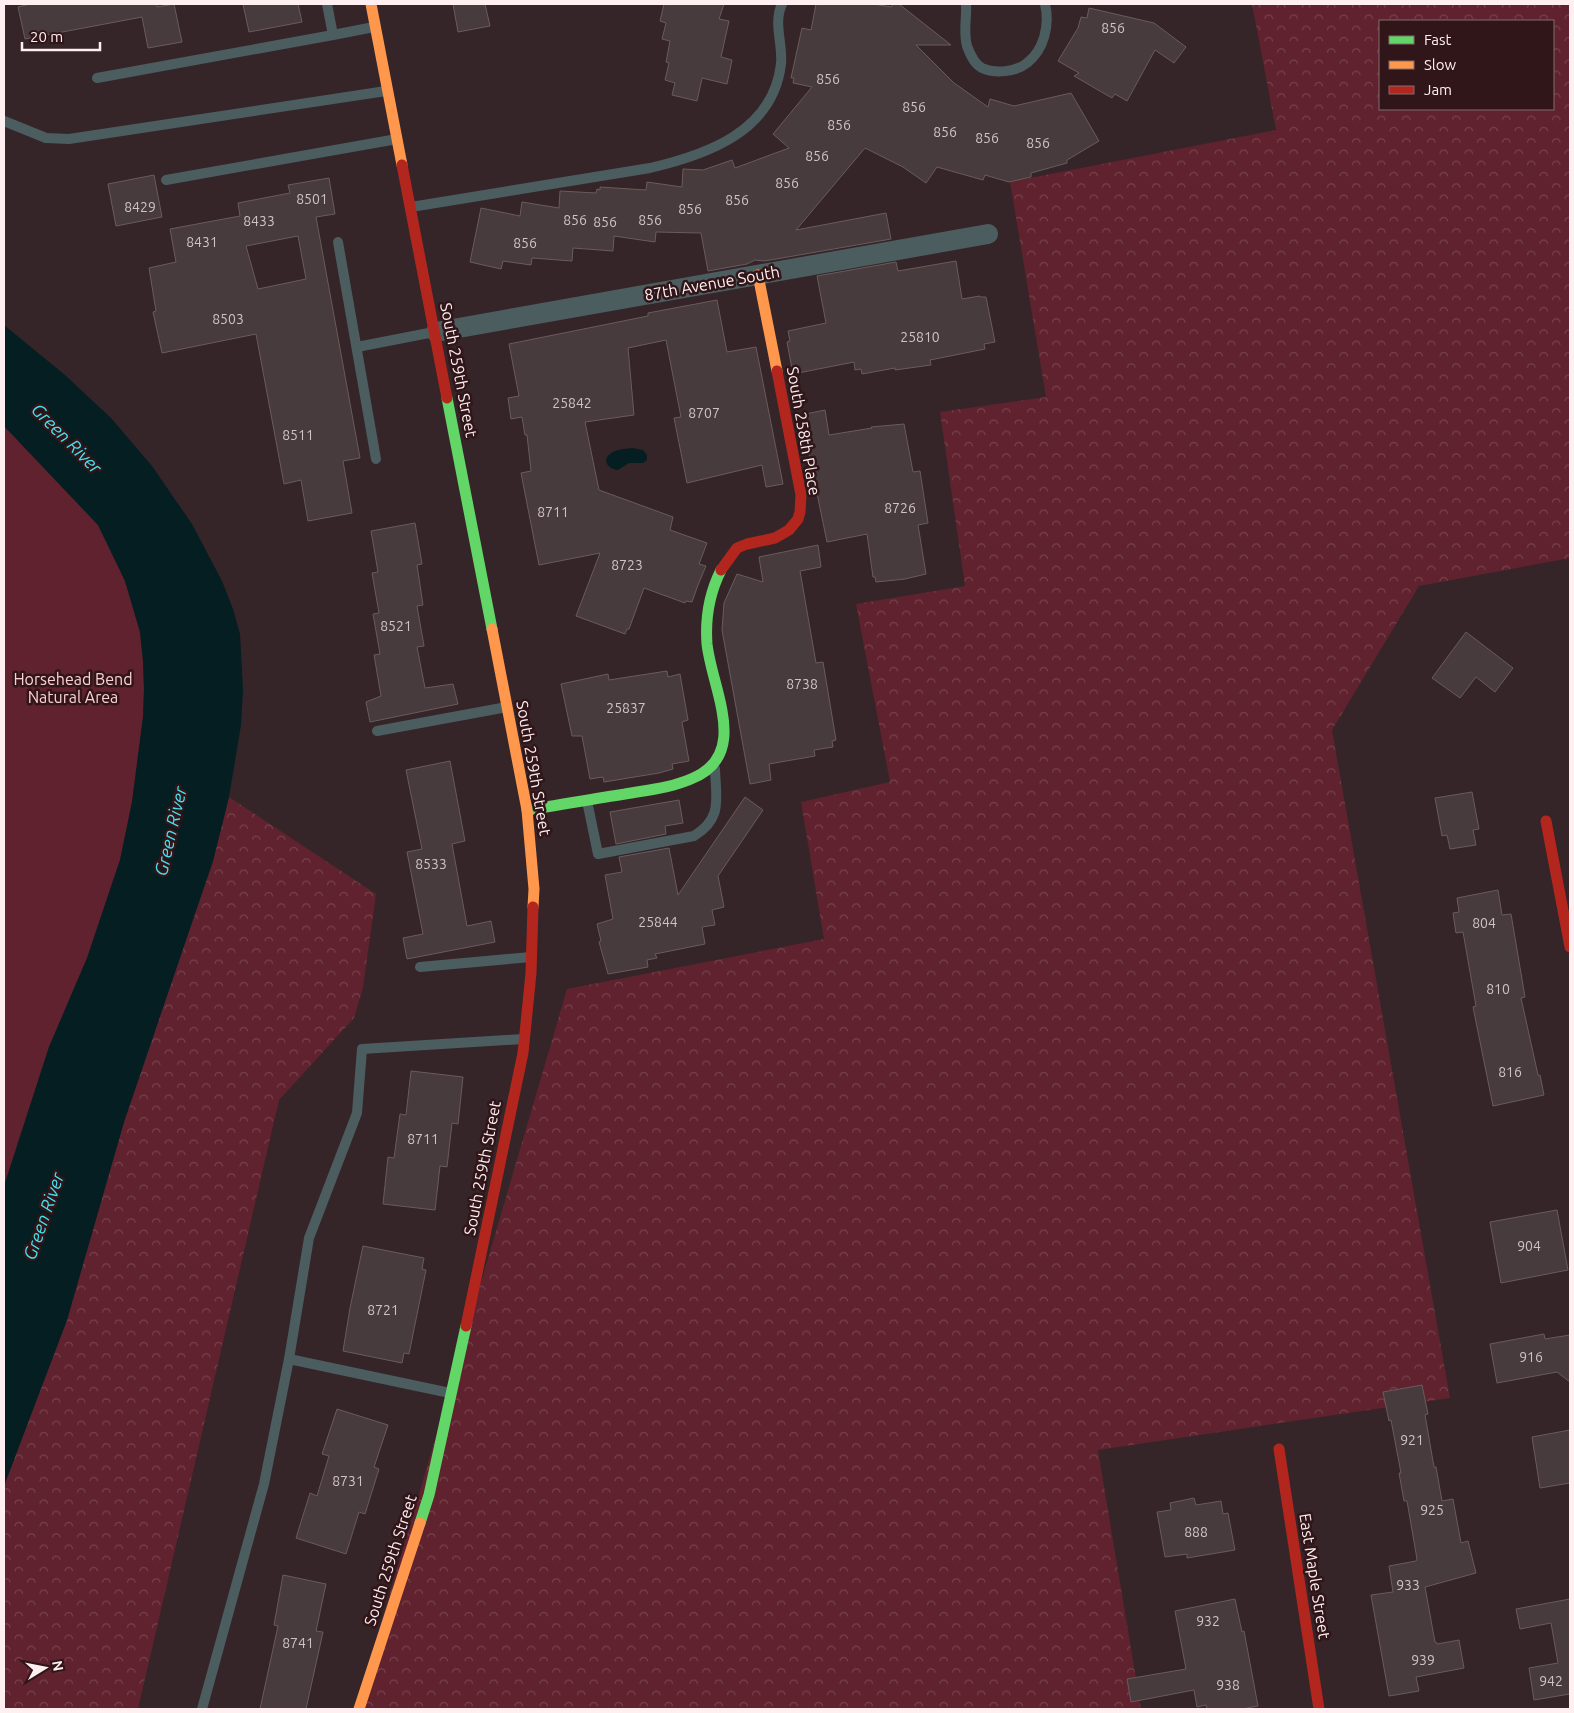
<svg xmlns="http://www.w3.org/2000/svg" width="1574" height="1713" viewBox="0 0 1574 1713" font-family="Ubuntu,sans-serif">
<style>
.forest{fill:url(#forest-crowns);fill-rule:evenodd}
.green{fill:#5f222e}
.water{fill:#051e21}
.building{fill:#483b3d;stroke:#6a5b5d;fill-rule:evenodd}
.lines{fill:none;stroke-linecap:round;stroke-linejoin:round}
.lane{stroke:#4c5d60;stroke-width:10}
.street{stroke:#4c5d60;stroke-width:20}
.fast{stroke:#63d668;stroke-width:11}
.slow{stroke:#ff974d;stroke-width:11}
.jam{stroke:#b3261e;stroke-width:11}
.labels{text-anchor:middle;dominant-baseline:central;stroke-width:5;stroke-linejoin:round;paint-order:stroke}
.number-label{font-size:14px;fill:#d1c2c3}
.street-label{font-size:16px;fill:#ffeff0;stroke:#301519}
.park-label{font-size:16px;fill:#fdd0d5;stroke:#301519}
.water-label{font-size:18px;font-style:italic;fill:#42e3f0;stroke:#301519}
</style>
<defs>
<pattern id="forest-crowns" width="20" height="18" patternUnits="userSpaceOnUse" patternTransform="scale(1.25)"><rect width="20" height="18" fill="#5f222e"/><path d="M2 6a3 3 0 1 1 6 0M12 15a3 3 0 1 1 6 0" fill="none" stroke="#77424d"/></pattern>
</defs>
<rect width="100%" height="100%" fill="#352528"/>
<g class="forest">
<path d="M1252,4h318v554l-151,28 -87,144 118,668 -352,52 43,259h-785l211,-720 257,-50 -23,-137 89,-20 -34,-178 109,-18 -25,-174 106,-15 -36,-215 266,-52zM1380,21h173v88h-173z"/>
<polygon points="229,797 376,894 363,988 354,1018 279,1100 138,1709 4,1709 4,1486 67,1320 124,1122 213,861"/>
</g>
<polygon class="green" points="4,426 98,525 125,581 140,632 143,661 144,689 143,717 132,802 120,860 87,958 49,1047 4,1186"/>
<g class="water">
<polygon points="4,325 65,375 111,418 152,466 192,524 222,581 233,609 240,634 243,690 241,725 229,797 213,861 124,1122 67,1320 4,1486 4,1186 49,1047 87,958 120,860 132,802 143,717 144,689 143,661 140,632 125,581 98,525 4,426"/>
<path d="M633,448l10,2 4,5v5l-4,3h-14l-11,7c-8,0 -17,-9 -8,-16 6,-5 15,-5 23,-6z"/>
</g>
<g class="building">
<polygon points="30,4 157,4 157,7 174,4 182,42 148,48 142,17 25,39 18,7"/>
<polygon points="243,4 298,4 302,22 249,32"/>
<polygon points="453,4 485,4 490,26 458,32"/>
<polygon points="664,4 724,4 719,19 729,21 721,57 732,60 727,84 702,78 697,101 672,95 675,83 665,80 669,63 666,62 670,41 662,39 666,23 660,21"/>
<polygon points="816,4 874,4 891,7 894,4 899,4 951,45 916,45 954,83 988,107 990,99 1014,106 1071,93 1099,141 1067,160 1067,163 1031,173 1031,177 1009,182 985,175 983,180 937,167 926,183 903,167 865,148 796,230 886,213 891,239 782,258 764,261 755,260 747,264 708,271 701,233 656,232 655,242 614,236 613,251 573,248 572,261 532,258 531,265 503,261 501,269 470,262 481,208 520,216 522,202 559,208 560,191 596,193 597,189 600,190 600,187 646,190 647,182 682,187 683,169 703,170 732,160 735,168 789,148 773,134 812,87 793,83 794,78 791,78 802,28 811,30"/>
<polygon points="1089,8 1154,23 1186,47 1174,63 1155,50 1127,101 1115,94 1112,98 1074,76 1079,73 1058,61 1078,28 1081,17 1087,18"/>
<polygon points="154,175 162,217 116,226 108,184"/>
<path d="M329,178l6,36 -19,3 44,241 -17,3 9,52 -44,8 -7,-41 -17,4 -28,-150 -94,19 -9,-41 3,-1 -7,-43 27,-6 -6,-33 70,-13 -2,-13 52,-10 -2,-8zM298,236l8,43 -48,10 -12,-43z"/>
<polygon points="956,261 962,299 980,296 981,297 986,297 995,342 984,344 985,349 930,360 931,365 895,370 895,368 862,374 861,369 855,370 854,362 793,374 787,342 790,341 788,331 826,323 817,276 896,262 898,271"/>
<polygon points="717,300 727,352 756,347 783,484 766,487 762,465 687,483 674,418 681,417 666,340 628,348 634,415 585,422 599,490 673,517 670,530 707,543 699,564 706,566 698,585 692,602 686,601 685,603 644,588 629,629 627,629 625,634 576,616 600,553 539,565 521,473 531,471 527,435 525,435 522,417 511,419 508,398 519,396 509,344 648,316 648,313"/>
<polygon points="825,410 829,435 872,428 871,427 904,424 913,472 920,471 928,523 918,525 926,574 905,579 876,582 875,577 873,577 867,534 827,542 801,415"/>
<polygon points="415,523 422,564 417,565 423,605 417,606 424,646 417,647 425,688 453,684 458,704 370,722 366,702 381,696 374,655 380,654 373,614 379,613 372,573 378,572 371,531"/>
<polygon points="818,545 821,567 800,571 816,663 823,662 836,740 832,741 833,747 814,750 815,756 769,764 771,780 750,784 722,630 724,603 737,574 763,582 759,557"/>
<polygon points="1466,632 1513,668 1495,692 1476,677 1460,698 1432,678"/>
<polygon points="667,671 668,677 680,674 688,720 682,722 689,761 672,764 673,769 659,773 604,782 603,777 590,779 582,736 572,736 561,684 608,674 609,680"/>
<polygon points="450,761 465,841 452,844 467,926 491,921 495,942 407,959 403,938 423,934 407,852 422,849 406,770"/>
<polygon points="1472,792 1479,829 1473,830 1476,845 1450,849 1447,835 1442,836 1435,798"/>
<polygon points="745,797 763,810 718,876 724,907 712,910 715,925 702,927 705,944 655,954 657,958 647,960 648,967 608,974 599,942 601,941 597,924 613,919 605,875 622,872 619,857 669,848 678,895"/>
<polygon points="679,800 683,823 665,826 666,834 616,844 610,812"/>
<polygon points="1498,890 1502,915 1511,914 1525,997 1521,998 1538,1075 1540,1075 1544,1095 1493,1106 1473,1007 1476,1006 1463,932 1456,933 1453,913 1459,912 1457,898"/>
<polygon points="411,1071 463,1077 458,1124 452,1123 447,1167 440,1166 435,1210 383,1204 388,1157 394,1158 400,1114 406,1115"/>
<polygon points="1557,1210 1568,1270 1501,1283 1490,1222"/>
<polygon points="363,1246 424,1258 422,1269 426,1270 409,1354 404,1353 402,1363 343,1351 350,1308"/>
<polygon points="1544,1334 1545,1339 1570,1335 1570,1382 1557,1372 1497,1383 1490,1344"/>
<polygon points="1422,1385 1428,1414 1425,1415 1434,1467 1436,1467 1442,1501 1453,1499 1461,1543 1468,1541 1476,1573 1425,1587 1435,1642 1436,1642 1437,1644 1459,1640 1464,1668 1416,1677 1419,1691 1389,1696 1371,1595 1393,1592 1389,1566 1416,1561 1417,1559 1407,1501 1404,1501 1399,1473 1401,1473 1391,1420 1389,1421 1383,1392"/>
<polygon points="337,1409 388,1425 374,1467 379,1469 365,1514 359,1512 346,1554 296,1538 310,1493 317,1496 329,1456 322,1454"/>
<polygon points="1570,1430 1570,1483 1540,1488 1532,1437"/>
<polygon points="1194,1498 1196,1505 1221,1501 1223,1514 1228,1513 1235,1550 1187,1558 1187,1554 1165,1557 1157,1512 1171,1510 1170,1503"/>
<polygon points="283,1575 326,1584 316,1631 323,1632 306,1709 260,1709 278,1626 274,1625"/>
<polygon points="1235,1599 1242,1632 1244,1631 1258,1706 1242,1709 1207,1709 1206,1705 1197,1707 1194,1690 1131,1702 1127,1679 1186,1669 1175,1611"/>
<polygon points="1570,1599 1570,1694 1534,1700 1529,1668 1558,1663 1551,1623 1520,1629 1516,1609"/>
</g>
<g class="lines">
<g class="lane">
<polyline points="327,4 333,35 374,27"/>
<path d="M966,4c1,14 -3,27 1,42 3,8 7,18 15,22 13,6 34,4 45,-5 17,-13 23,-38 18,-59"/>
<polyline points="97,78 333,35"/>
<polyline points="4,121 46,138 69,139 386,91"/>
<polyline points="166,180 397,139"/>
<path d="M411,207l239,-39c56,-13 123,-36 131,-104 2,-20 -8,-41 1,-60"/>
<polyline points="338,242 376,459"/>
<polyline points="357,347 434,332"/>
<polyline points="377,731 507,707"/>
<path d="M587,801l11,53 96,-18c29,-18 22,-37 21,-67"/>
<polyline points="420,967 531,957"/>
<polyline points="289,1359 450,1393"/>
<polyline points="202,1709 264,1484 289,1359 309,1238 357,1113 362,1049 523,1039"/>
</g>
<polyline class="street" points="436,332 988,234"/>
<g class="fast">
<polyline points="447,398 492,629"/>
<path d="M527,810c33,-5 65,-11 98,-16 22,-4 45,-6 66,-15 60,-24 21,-89 16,-135 -2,-27 2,-50 14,-74"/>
<polyline points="420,1523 429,1495 466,1326"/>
</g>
<g class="slow">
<polyline points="371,4 402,165"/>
<polyline points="758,275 777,371"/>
<polyline points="492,629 527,810 534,889 533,907"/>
<polyline points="359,1709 420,1523"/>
</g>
<g class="jam">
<polyline points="402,165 447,398"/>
<polyline points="721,570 737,548 747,544 775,538 789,530 798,519 800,512 801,495 777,371"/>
<polyline points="1546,821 1570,947"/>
<polyline points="466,1326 523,1053 531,973 533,907"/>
<polyline points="1279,1449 1319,1709"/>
</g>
</g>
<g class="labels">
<g class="number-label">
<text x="1113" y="28">856</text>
<text x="828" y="79">856</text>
<text x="914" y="107">856</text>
<text x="839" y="125">856</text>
<text x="945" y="132">856</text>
<text x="987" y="138">856</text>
<text x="1038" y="143">856</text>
<text x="817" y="156">856</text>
<text x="787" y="183">856</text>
<text x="312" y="199">8501</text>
<text x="737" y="200">856</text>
<text x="140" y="207">8429</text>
<text x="690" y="209">856</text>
<text x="575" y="220">856</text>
<text x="650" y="220">856</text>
<text x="259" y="221">8433</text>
<text x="605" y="222">856</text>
<text x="202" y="242">8431</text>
<text x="525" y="243">856</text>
<text x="228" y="319">8503</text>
<text x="920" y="337">25810</text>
<text x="572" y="403">25842</text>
<text x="704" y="413">8707</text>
<text x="298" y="435">8511</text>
<text x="900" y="508">8726</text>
<text x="553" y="512">8711</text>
<text x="627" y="565">8723</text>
<text x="396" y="626">8521</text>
<text x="802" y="684">8738</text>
<text x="626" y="708">25837</text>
<text x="431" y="864">8533</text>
<text x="658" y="922">25844</text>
<text x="1484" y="923">804</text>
<text x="1498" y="989">810</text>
<text x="1510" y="1072">816</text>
<text x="423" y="1139">8711</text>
<text x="1529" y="1246">904</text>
<text x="383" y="1310">8721</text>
<text x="1531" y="1357">916</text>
<text x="1412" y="1440">921</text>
<text x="348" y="1481">8731</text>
<text x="1432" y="1510">925</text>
<text x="1196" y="1532">888</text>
<text x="1408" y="1585">933</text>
<text x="1208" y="1621">932</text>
<text x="298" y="1643">8741</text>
<text x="1423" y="1660">939</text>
<text x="1551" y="1681">942</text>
<text x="1228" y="1685">938</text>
</g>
<g class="street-label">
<text transform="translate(712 283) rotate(-10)">87th Avenue South</text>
<text transform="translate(459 370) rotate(79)">South 259th Street</text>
<text transform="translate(804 431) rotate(80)">South 258th Place</text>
<text transform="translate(534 768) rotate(80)">South 259th Street</text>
<text transform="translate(482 1168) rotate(-79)">South 259th Street</text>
<text transform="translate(390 1560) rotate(-72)">South 259th Street</text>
<text transform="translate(1315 1576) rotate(81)">East Maple Street</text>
</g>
<g class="park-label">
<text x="73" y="679">Horsehead Bend<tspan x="73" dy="18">Natural Area</tspan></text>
</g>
<g class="water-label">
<text transform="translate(67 438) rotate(45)">Green River</text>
<text transform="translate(170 831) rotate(-77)">Green River</text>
<text transform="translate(43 1216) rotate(-71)">Green River</text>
</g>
</g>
<rect width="1574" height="1713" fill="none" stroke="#ffeff0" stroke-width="10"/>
<rect x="1379" y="20" width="175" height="90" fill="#301519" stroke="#836c6f"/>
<rect x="1389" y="36" width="25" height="8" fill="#63d668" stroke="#836c6f"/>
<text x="1424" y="45" font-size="15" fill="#ffeff0">Fast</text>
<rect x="1389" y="61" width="25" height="8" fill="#ff974d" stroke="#836c6f"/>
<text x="1424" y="70" font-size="15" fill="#ffeff0">Slow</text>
<rect x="1389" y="86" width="25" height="8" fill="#b3261e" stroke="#836c6f"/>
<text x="1424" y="95" font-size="15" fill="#ffeff0">Jam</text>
<g transform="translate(45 1668) rotate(80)" stroke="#301519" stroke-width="4" paint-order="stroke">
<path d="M0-4L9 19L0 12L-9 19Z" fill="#ffeff0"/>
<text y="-8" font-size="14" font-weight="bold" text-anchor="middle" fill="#ffeff0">N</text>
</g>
<path d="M22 42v8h78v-8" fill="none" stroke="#ffeff0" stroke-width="2.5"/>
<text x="30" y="42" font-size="15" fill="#ffeff0" stroke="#301519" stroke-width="4" paint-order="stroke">20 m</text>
</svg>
